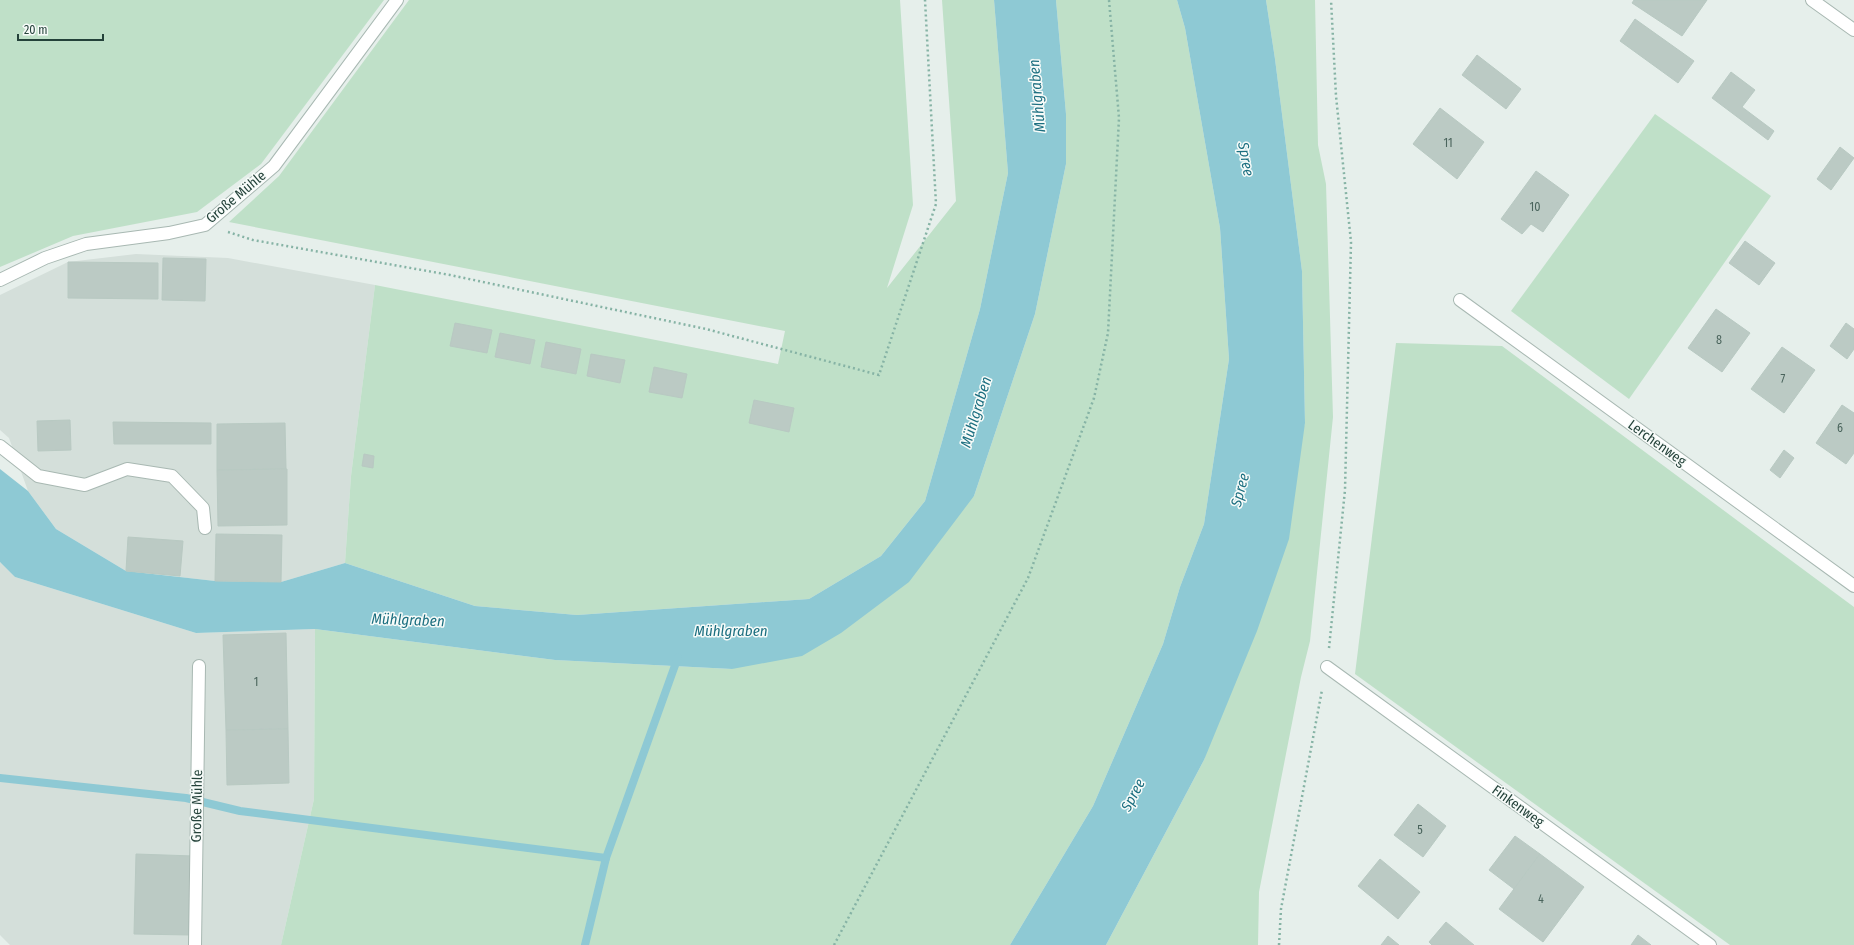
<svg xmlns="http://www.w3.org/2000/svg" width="1854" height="945" viewBox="0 0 1854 945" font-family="'Fira Sans Condensed',sans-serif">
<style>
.built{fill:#d4dfda}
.green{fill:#bfe0c8}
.water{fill:#8ec9d4}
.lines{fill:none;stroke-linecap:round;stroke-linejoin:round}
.stream{stroke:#8ec9d4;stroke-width:8}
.building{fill:#bbcac4;stroke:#b8c9c2}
.minor-casing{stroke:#a8b8b2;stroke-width:14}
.path{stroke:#86b3a5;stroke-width:2.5;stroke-dasharray:2 3;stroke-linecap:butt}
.minor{stroke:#fff;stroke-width:12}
.labels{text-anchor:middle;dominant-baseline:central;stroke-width:3;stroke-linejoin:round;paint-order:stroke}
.number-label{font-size:12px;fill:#4a645c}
.street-label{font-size:14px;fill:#24423a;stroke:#f7fbf9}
.water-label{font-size:15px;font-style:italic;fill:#1c6f80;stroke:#f7fbf9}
</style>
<rect width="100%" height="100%" fill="#e6efeb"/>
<g class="built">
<polygon points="136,254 228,258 375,285 351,476 345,563 281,582 215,581 126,571 56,529 28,491 9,438 0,430 0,295 68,262"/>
<polygon points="0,562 15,577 196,633 315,629 314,799 281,945 10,945 0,935"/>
</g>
<g class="green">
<polygon points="0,0 384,0 261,164 197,212 73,236 0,267"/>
<polygon points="409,0 900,0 913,205 887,288 956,201 942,0 994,0 1008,173 980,309 925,501 881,556 809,599 577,615 475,606 345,563 351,476 375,285 778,364 785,331 229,222 279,176"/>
<polygon points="1056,0 1177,0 1185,28 1220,228 1229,359 1204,524 1180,587 1163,644 1093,806 1010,945 281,945 314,799 315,629 555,660 732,669 974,496 1035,314 1066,164 1066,114"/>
<polygon points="1266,0 1315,0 1318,145 1326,184 1333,417 1310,641 1301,677 1259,892 1258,945 1106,945 1204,760 1305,423 1302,271 1275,59"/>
<polygon points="1655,114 1771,196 1629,399 1511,311"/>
<polygon points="1396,343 1502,346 1854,607 1854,945 1730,945 1355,674"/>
</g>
<g class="water">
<polygon points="994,0 1056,0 1066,114 1066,164 1035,314 974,496 909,582 841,633 802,656 732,669 555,660 315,629 196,633 15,577 0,562 0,469 28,491 56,529 126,571 215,581 281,582 345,563 475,606 577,615 809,599 881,556 925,501 980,309 1008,173"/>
<polygon points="1177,0 1266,0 1275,59 1302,271 1305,423 1289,539 1257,631 1204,760 1106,945 1010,945 1093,806 1163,644 1180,587 1204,524 1229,359 1220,228 1185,28"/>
</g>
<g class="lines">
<g class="stream">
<polyline points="0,778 186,798 240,811 606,858"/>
<polyline points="585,945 606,858 678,657"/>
</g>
</g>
<g class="building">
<polygon points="1634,0 1707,0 1682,36 1632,3"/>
<polygon points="1635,19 1694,61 1678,83 1620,41"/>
<polygon points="1477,55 1521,89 1506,109 1462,75"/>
<polygon points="1731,72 1755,90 1742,107 1774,131 1768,140 1712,98"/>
<polygon points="1440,108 1484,142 1457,179 1413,144"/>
<polygon points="1840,147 1854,158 1831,190 1817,179"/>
<polygon points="1536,171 1569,195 1543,232 1531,224 1522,234 1501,219"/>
<polygon points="1745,241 1775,263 1759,285 1729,263"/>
<polygon points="163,258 206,259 205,301 162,300"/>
<polygon points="68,262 158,263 158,299 68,298"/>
<polygon points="1716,309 1750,333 1722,372 1688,348"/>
<polygon points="455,323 492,330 487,353 450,346"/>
<polygon points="1846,323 1854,329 1854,349 1847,359 1830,346"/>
<polygon points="500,333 535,340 530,364 495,357"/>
<polygon points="546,342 581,349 576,374 541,367"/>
<polygon points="1782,347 1815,370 1784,413 1751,389"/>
<polygon points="591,354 625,360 620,383 587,376"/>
<polygon points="654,367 687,374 682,398 649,392"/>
<polygon points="754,400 794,408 789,432 749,423"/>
<polygon points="1842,405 1854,413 1854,453 1846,464 1816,443"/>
<polygon points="70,420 71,450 38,451 37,421"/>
<polygon points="113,422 211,423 211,444 114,444"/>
<polygon points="285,423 286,469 217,470 217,424"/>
<polygon points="1784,450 1794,458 1780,478 1770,470"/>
<polygon points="364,454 374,456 373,468 362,466"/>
<polygon points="287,469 287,525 218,526 217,470"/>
<polygon points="216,534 282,535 281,582 215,581"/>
<polygon points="128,537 183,541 180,576 126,571"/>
<polygon points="286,633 288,729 226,730 223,635"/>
<polygon points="288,729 289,783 227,785 226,730"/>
<polygon points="1418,804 1446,826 1423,857 1394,835"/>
<polygon points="1515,836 1540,854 1514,889 1489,870"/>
<polygon points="136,854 193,856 191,935 134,934"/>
<polygon points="1540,854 1584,887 1543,942 1499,909"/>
<polygon points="1380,859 1420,892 1398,919 1358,886"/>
<polygon points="1446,922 1474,945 1432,945 1429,942"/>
<polygon points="1638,935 1651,945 1631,945"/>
<polygon points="1388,936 1399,945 1381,945"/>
</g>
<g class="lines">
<defs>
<g id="minor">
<polyline points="1812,0 1854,30"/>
<polyline points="0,280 45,258 86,244 169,233 205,225 274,166 397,0"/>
<polyline points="1460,300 1854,586"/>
<polyline points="0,446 38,476 85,485 127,469 172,476 203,508 205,528"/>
<polyline points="1327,667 1710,945"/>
<polyline points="195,945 199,666"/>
</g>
</defs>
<use href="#minor" class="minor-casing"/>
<g class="path">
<polyline points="228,232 253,240 450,275 706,329 879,375 936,204 925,0"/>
<polyline points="1329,648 1345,490 1351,242 1336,96 1331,0"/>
<polyline points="834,945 1028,578 1094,398 1108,333 1119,118 1109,0"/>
<polyline points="1279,945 1281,909 1322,690"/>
</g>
<use href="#minor" class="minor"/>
</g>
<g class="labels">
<g class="number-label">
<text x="1448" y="143">11</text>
<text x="1535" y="207">10</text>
<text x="1719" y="340">8</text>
<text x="1783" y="379">7</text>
<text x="1840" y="428">6</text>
<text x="256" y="682">1</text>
<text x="1420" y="830">5</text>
<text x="1541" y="899">4</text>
</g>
<g class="street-label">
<text transform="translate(236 197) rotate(-40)">Große Mühle</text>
<text transform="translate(1657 443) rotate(36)">Lerchenweg</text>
<text transform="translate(197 806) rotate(-89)">Große Mühle</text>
<text transform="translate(1518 806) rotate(36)">Finkenweg</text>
</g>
<g class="water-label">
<text transform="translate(1037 96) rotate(-95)">Mühlgraben</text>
<text transform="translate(1246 159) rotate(80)">Spree</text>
<text transform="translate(976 412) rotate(-73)">Mühlgraben</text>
<text transform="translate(1240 490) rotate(-75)">Spree</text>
<text transform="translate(408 620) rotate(2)">Mühlgraben</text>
<text x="731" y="631">Mühlgraben</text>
<text transform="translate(1133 795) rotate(-62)">Spree</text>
</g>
</g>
<path d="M18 34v6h85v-6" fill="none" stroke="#24423a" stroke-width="2"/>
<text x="24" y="34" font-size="12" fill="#24423a" stroke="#f7fbf9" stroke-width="3" paint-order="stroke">20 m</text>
</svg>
